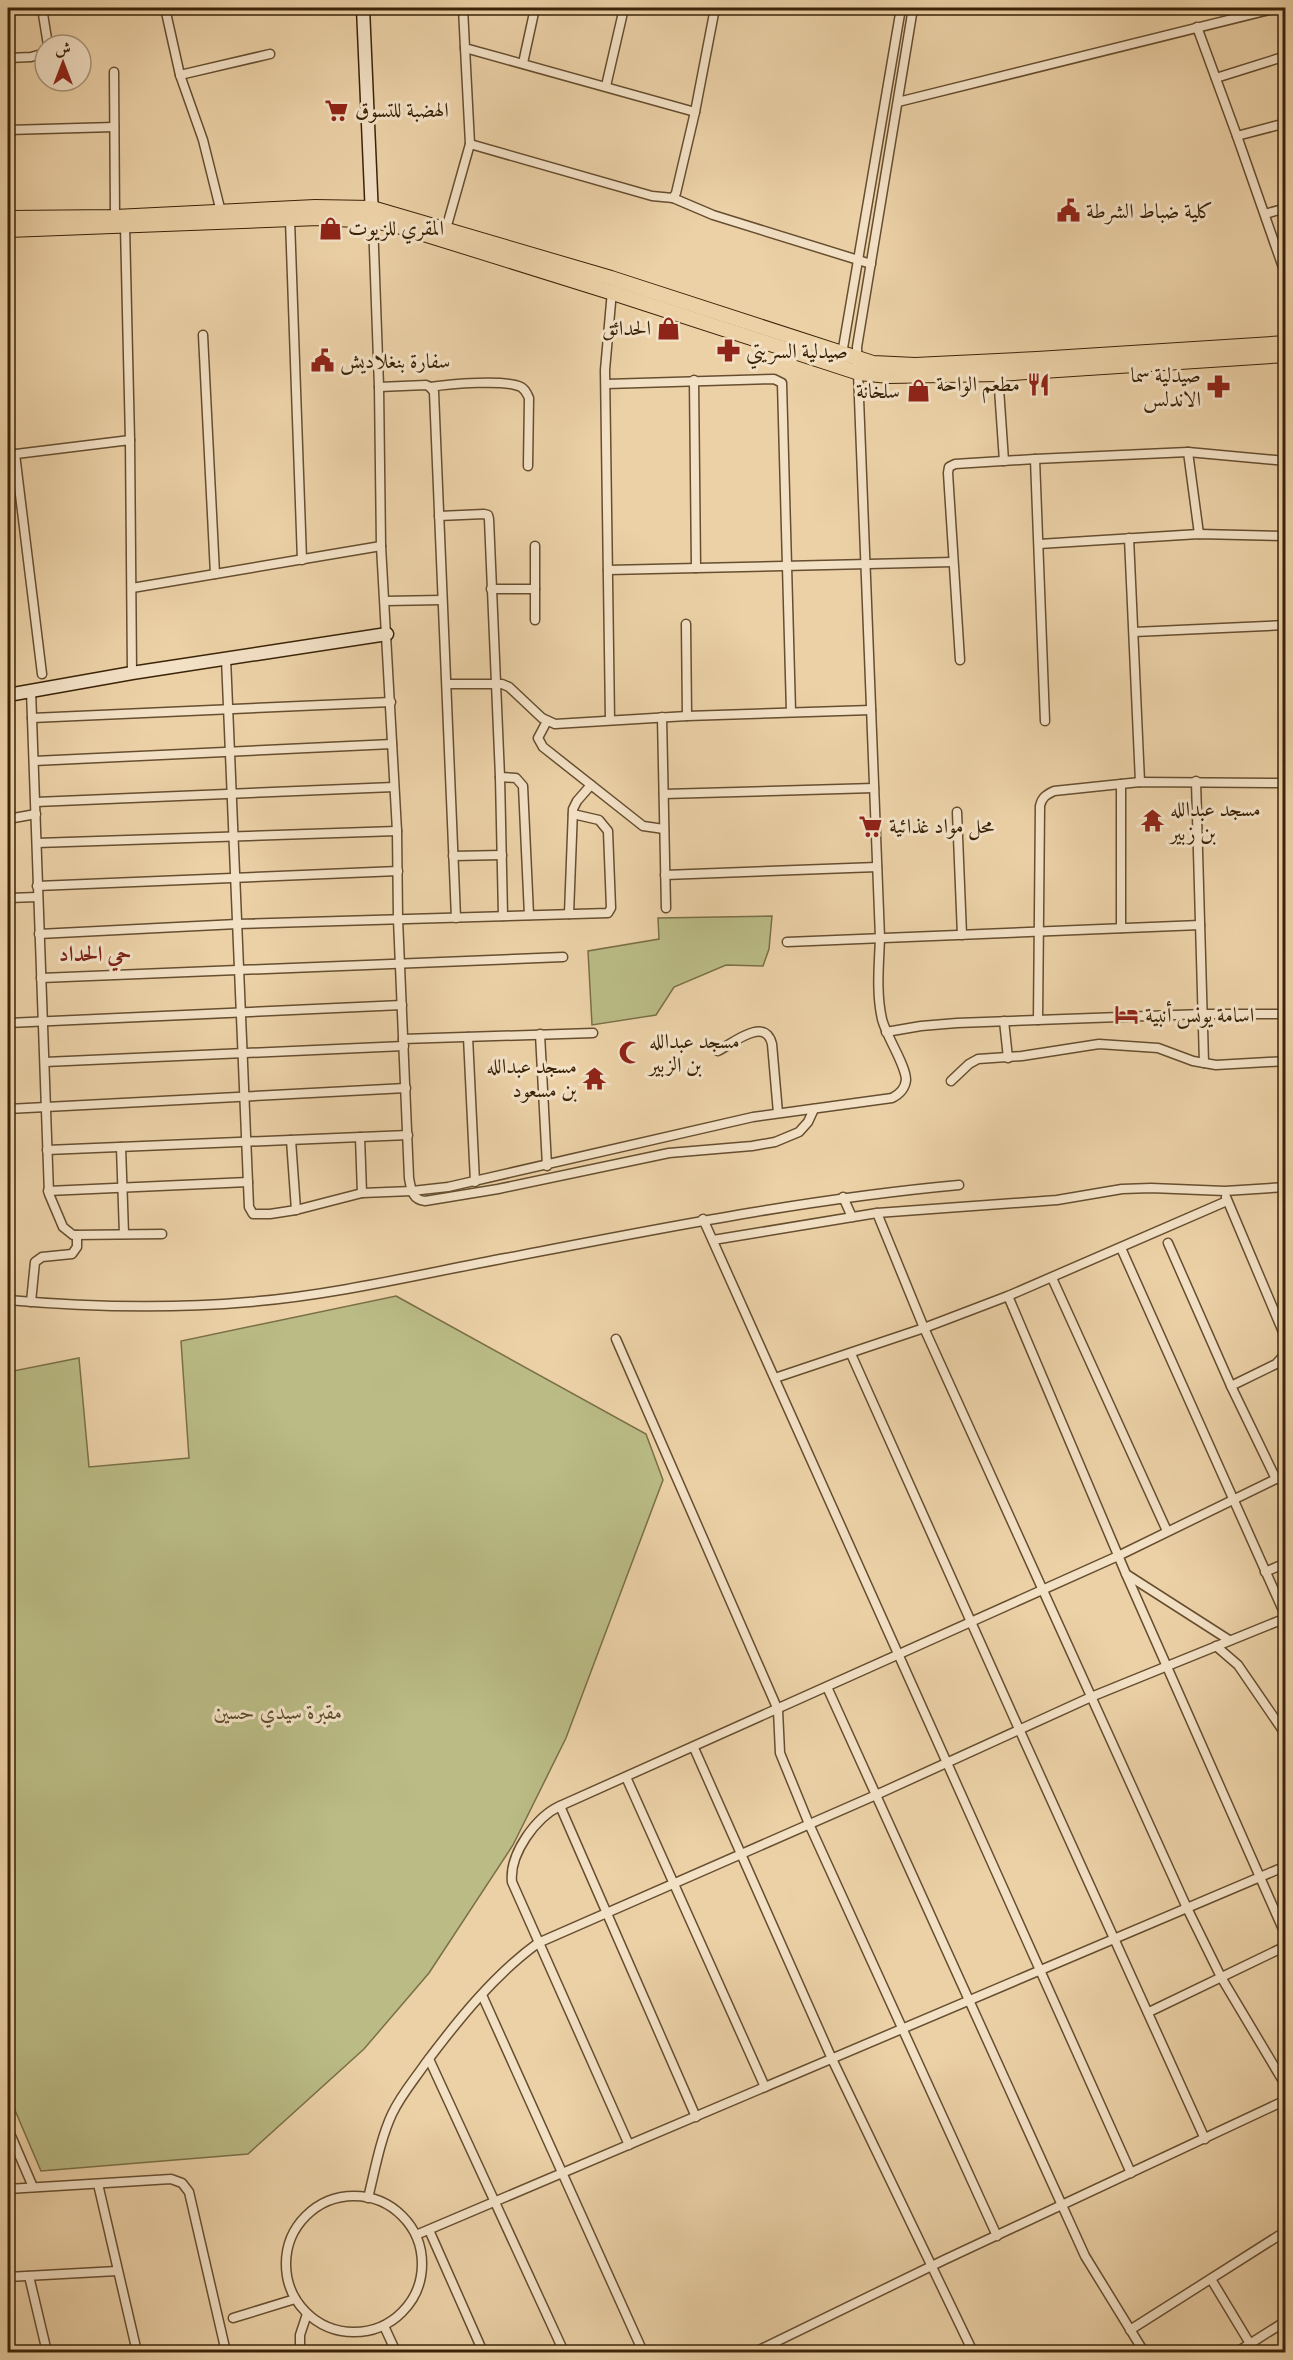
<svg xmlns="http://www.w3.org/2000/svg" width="1293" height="2360" viewBox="0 0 1293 2360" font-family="'IM FELL Great Primer',Amiri,serif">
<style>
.green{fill:#babb85;stroke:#7a6f46;stroke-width:1.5}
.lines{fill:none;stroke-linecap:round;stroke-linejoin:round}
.street-casing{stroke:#664e2f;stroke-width:11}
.secondary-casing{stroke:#3a2307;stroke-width:15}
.primary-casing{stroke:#3a2307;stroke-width:16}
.street{stroke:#f3e1c6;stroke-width:8}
.secondary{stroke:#f3e1c6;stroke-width:12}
.primary{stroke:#ecd1a7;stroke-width:14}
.labels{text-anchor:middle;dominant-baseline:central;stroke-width:6;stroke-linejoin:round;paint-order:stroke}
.poi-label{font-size:21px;fill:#3a2307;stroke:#f3e1c6;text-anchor:start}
.park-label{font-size:21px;font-style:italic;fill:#5a4926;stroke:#f3e1c6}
.neighbourhood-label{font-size:22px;font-weight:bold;fill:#7a1f14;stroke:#f3e1c6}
</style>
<rect width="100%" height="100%" fill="#ecd1a7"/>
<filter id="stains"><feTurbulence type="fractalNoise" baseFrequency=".00333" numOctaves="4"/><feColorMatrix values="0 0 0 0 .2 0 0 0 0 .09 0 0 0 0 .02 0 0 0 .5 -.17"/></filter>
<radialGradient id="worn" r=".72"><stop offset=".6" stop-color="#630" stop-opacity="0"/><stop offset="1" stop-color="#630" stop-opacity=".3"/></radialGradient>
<g class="green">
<polygon points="772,916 769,949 763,966 726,965 674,987 656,1015 592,1025 588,951 659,939 658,918"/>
<polygon points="396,1296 646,1434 663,1480 566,1738 513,1845 429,1973 364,2049 248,2154 41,2171 8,2094 8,1372 79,1358 89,1467 189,1458 181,1341"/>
</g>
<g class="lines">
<defs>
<g id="street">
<polyline points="42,8 48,45"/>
<polyline points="165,8 180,75 203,140 221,212"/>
<polyline points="463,8 465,48 695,112"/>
<polyline points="1197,27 1237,136 1286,276"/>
<polyline points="8,58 31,57 45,53"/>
<polyline points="523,63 535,8"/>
<polyline points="114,72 115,217"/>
<polyline points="180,75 270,54"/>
<polyline points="1216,78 1286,56"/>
<polyline points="606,86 624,8"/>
<polyline points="898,102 1277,8"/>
<polyline points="8,130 114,127"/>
<polyline points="1237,136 1286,123"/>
<polyline points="470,144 652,196 673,198 676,193 695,112 715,8"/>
<polyline points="673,198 713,215 871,264"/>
<polyline points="1265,214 1286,208"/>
<polyline points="290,220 302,560"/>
<path d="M373,221l6,166 2,159 16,285 1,88 11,259c2,11 3,22 16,23l73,-12 171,-36 83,-7 23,-4 24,-10 9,-10 6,-13"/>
<polyline points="125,226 130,440"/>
<polyline points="446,229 470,144 465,48"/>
<polyline points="203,335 215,574"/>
<polyline points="842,354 901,8"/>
<polyline points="998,374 1004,461"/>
<polyline points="694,380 696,568"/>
<polyline points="606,384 774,379 782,383 791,712"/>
<polyline points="379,387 426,385 430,387 434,392 456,918"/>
<path d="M430,387c19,-3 76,-8 91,0 5,3 6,7 8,11l-1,68"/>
<polyline points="1188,452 1199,534"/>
<polyline points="15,454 42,674"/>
<polyline points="8,455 130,440 132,673"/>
<polyline points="1035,459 1045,721"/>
<polyline points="439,516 484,514 488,515 489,519 500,777 503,916"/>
<polyline points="1129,538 1140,782"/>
<polyline points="1039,544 1199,534 1286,536"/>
<polyline points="608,570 953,562"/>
<polyline points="132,588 381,546"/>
<polyline points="491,589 535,589 535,620"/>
<polyline points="535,589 535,546"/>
<polyline points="385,601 442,600"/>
<polyline points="686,624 687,716"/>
<polyline points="1134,632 1286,625"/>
<path d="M226,658l23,549 4,7h17l26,-4 66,-17 50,-2 36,-4 305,-70 139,-19c8,-4 13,-9 14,-18 0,-15 -20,-44 -24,-61 -6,-26 -3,-55 -2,-81l-23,-591 56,-339"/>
<polyline points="960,660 948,473 949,467 955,464 1035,459 1188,452 1286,461"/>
<polyline points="447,684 502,684 509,687 542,718 555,724 687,716 871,710"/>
<polyline points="31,690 49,1194 63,1227 73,1235 162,1234"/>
<polyline points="662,717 666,908"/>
<polyline points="32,718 391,702"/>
<polyline points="610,720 605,370 612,291"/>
<polyline points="547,721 538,738 543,747 643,826 664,829"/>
<polyline points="34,761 392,744"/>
<polyline points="500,777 516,778 523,786 529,915"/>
<polyline points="1196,781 1204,1063"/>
<polyline points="664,794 874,788"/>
<polyline points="36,802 394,787"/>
<polyline points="957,812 962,935"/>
<polyline points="8,819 36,814"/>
<polyline points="37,843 397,831"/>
<polyline points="453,856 502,855"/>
<polyline points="665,875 877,867"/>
<polyline points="37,886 398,871"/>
<polyline points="8,898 38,897"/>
<polyline points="569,914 573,809 577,801 591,785"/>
<polyline points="1121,928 1121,784"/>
<polyline points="39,934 237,924 608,913 611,908 608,831 599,820 573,814"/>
<polyline points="787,942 1200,925"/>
<polyline points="41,978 563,957"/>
<path d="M1038,1020l2,-214c2,-9 6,-11 14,-15l86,-9 146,1"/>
<polyline points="1004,1021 1008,1058"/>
<polyline points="8,1023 402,1005"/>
<polyline points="886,1032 921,1026 957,1023 1203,1014 1286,1014"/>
<polyline points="540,1034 547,1166"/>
<polyline points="468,1037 475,1182"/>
<polyline points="403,1039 593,1033"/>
<path d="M718,1051c15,-8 47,-35 54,-7l6,69"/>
<polyline points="45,1062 404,1046"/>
<polyline points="951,1081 969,1064 978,1059 1022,1056 1099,1044 1158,1048 1193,1061 1216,1065 1286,1061"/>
<polyline points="8,1109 406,1088"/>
<polyline points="360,1137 362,1193"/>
<polyline points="291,1140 296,1210"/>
<polyline points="121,1147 124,1234"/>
<polyline points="47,1150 408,1135"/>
<polyline points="48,1191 248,1182"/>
<polyline points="843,1197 852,1217"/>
<polyline points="1226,1197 1286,1339"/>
<polyline points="877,1213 924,1328 1187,1908 1221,1977 1286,2086"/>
<polyline points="703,1219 1131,2173"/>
<polyline points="713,1240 877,1213 1057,1200 1122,1189 1151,1188 1225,1191 1286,1187"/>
<polyline points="1168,1243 1231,1386 1276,1479"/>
<polyline points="1121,1248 1286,1617"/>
<polyline points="1052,1278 1167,1531"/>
<polyline points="1008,1296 1126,1574 1286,1936"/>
<path d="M8,1300c79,7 161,9 241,2 86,-7 172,-28 257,-44 151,-29 300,-59 453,-73"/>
<polyline points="31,1302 35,1262 42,1257 72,1254 77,1247 77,1235"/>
<polyline points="616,1339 778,1710 780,1753 809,1824 997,2236"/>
<polyline points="851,1354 1019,1729 1205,2139"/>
<polyline points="775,1378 924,1328 1008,1296 1227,1201"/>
<polyline points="1231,1386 1276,1364 1286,1353"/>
<polyline points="1265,1572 1286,1563"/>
<polyline points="1126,1574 1229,1640"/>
<polyline points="1216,1646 1238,1665 1286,1735"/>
<polyline points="827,1687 1085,2256 1144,2352"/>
<polyline points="694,1748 832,2059 973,2352"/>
<polyline points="626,1777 765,2087"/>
<polyline points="560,1806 696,2117"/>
<polyline points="482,1995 643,2352"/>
<polyline points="1149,2012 1286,1946"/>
<polyline points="429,2059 564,2352"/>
<polyline points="8,2129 33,2187"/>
<path d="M629,2145l-117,-263c-3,-28 24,-65 48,-76l558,-250 168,-82"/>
<polyline points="98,2184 137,2352"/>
<polyline points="8,2189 171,2179 182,2183 189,2192 226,2352"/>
<circle cx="354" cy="2264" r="68"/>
<path d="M368,2198c7,-28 12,-58 24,-84 9,-19 22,-34 33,-50 33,-44 69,-89 113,-121l338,-148 215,-98 195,-79"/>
<polyline points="429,2230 483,2352"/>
<polyline points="416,2235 1286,1866"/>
<polyline points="29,2276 47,2352"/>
<polyline points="8,2277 117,2271"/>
<polyline points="1211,2279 1255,2352"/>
<polyline points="233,2318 295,2299"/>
<polyline points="384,2326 396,2352"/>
<polyline points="1130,2330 1286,2231"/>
<polyline points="300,2352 300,2335 307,2314"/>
<polyline points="755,2352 944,2260 1286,2100"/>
<polyline points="1237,2352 1286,2321"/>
</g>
<g id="secondary">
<polyline points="363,8 372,216"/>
<polyline points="8,695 132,673 387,634"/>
</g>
<g id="primary">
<polyline points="8,218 115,217 315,207 372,208 611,278 873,363 915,365 1037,359 1286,343"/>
<polyline points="8,230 319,218 373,221 398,226 613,293 859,373 889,376 998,374 1286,355"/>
</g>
</defs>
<use href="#street" class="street-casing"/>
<use href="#secondary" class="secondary-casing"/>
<use href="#primary" class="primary-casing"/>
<use href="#street" class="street"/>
<use href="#secondary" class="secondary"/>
<use href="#primary" class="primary"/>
</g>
<defs>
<symbol id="supermarket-bare" viewBox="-9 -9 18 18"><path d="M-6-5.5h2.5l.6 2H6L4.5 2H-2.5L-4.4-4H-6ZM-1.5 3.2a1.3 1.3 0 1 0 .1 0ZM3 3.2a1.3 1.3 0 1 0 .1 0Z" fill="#8f2418" stroke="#f3e1c6" stroke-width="2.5" paint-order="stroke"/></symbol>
<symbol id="civic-bare" viewBox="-9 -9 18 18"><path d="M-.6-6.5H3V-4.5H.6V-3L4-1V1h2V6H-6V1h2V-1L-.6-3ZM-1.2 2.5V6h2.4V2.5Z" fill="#8f2418" stroke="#f3e1c6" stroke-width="2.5" paint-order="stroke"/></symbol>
<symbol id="shop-bare" viewBox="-9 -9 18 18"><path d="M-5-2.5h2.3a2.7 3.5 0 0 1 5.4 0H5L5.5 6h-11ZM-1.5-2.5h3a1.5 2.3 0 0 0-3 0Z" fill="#8f2418" stroke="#f3e1c6" stroke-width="2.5" paint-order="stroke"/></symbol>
<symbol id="pharmacy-bare" viewBox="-9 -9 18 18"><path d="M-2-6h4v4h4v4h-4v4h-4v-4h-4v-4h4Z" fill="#8f2418" stroke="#f3e1c6" stroke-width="2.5" paint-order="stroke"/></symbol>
<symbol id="restaurant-bare" viewBox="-9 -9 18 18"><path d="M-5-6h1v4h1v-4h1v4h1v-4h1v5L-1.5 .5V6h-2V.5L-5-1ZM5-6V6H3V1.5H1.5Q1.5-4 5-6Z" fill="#8f2418" stroke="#f3e1c6" stroke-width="2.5" paint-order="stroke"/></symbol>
<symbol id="temple-bare" viewBox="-9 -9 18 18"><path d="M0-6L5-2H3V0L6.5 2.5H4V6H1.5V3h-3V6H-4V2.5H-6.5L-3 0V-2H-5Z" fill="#8f2418" stroke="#f3e1c6" stroke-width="2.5" paint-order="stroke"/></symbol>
<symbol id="hotel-bare" viewBox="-9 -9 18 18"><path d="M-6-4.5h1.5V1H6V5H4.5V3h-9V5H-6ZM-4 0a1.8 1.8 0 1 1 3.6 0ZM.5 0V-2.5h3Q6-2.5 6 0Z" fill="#8f2418" stroke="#f3e1c6" stroke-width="2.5" paint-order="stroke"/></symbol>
<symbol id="mosque-bare" viewBox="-9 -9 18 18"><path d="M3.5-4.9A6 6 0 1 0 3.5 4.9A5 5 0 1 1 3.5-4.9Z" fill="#8f2418" stroke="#f3e1c6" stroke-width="2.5" paint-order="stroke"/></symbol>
</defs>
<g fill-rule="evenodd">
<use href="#supermarket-bare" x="320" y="94" width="33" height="33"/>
<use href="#civic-bare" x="1052" y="194" width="33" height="33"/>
<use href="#shop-bare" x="314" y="212" width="33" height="33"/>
<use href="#shop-bare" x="652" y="312" width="33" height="33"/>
<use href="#pharmacy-bare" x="712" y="334" width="33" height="33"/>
<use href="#civic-bare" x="306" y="344" width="33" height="33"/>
<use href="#restaurant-bare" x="1022" y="368" width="33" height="33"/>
<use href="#pharmacy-bare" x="1202" y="370" width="33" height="33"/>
<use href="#shop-bare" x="902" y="374" width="33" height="33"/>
<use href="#temple-bare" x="1136" y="804" width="33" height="33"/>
<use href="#supermarket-bare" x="854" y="810" width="33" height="33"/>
<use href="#hotel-bare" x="1110" y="998" width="33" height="33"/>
<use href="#mosque-bare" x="614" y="1036" width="33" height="33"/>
<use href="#temple-bare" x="578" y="1062" width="33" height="33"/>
</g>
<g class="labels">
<g class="poi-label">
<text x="355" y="110">الهضبة للتسوق</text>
<text x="1086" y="211">كلية ضباط الشرطة</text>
<text x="348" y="228">المقري للزيوت</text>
<text x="651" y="328" text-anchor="end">الحدائق</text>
<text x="746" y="351">صيدلية السريتي</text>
<text x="340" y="361">سفارة بنغلاديش</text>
<text x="1201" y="375" text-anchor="end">صيدلية سما<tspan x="1201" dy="24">الاندلس</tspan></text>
<text x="1020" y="384" text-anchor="end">مطعم الواحة</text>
<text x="900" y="391" text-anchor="end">سلخانة</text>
<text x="1170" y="809">مسجد عبدالله<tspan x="1170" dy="24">بن زبير</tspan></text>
<text x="889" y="826">محل مواد غذائية</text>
<text x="1145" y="1015">اسامة يونس أنبية</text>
<text x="649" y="1041">مسجد عبدالله<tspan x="649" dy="24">بن الزبير</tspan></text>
<text x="577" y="1066" text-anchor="end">مسجد عبدالله<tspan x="577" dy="24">بن مسعود</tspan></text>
</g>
<g class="park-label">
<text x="278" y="1712">مقبرة سيدي حسين</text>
</g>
<g class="neighbourhood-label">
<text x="95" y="953">حي الحداد</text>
</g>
</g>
<rect width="1293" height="2360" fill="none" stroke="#ecd1a7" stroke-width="30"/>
<rect x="9" y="9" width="1275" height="2342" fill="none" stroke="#3a2307" stroke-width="3"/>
<rect x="15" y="15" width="1263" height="2330" fill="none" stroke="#3a2307" stroke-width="1.5"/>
<g transform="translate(63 63)"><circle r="28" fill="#f3e1c6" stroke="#a9957a" stroke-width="1.5"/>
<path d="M0-4.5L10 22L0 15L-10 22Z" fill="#8f2418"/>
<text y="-9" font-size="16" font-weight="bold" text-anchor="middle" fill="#3a2307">ش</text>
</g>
<rect width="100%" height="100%" filter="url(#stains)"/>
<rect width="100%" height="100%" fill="url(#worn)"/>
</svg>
